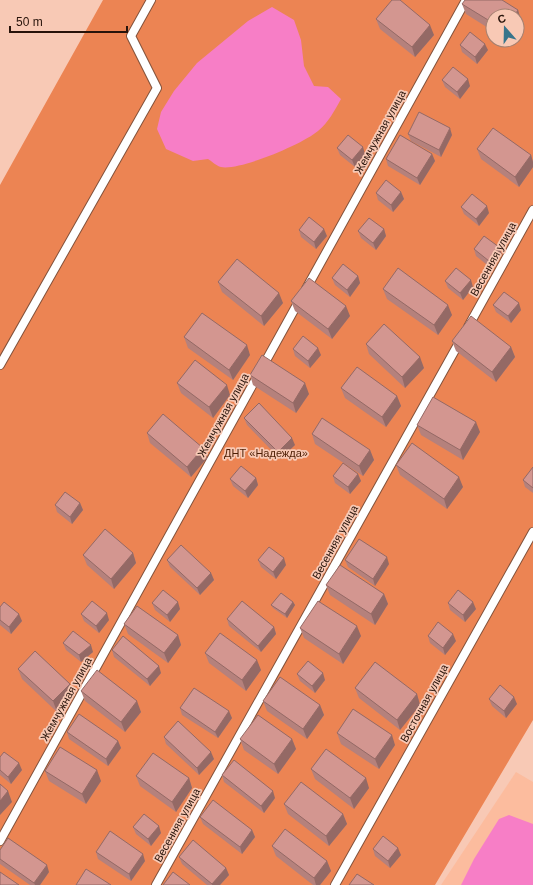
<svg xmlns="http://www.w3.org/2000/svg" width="533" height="885" viewBox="0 0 533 885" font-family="Arial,sans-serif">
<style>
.built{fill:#fcbc9e}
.green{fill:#ec8453;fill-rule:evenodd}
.water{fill:#f77ec6}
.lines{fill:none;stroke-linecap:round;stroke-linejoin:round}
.service-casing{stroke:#83523b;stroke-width:10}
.service{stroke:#fff;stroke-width:8}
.wall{fill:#b5817c}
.shaded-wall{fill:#946965}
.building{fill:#d39690;stroke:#946965}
.labels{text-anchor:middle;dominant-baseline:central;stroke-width:3.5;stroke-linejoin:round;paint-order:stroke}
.street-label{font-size:11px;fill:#27130a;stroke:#f8c9b5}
.park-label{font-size:11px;fill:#4d1e04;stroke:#f8c9b5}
</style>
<rect width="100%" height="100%" fill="#f8c9b5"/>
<polygon class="built" points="516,772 533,782 533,885 441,885"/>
<path class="green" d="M103,0h430v720l-98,165h-435v-700zM493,16h24v24h-24z"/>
<g class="water">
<path d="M272,7l22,13 7,20 3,26 10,20 14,1 13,12c-6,11 -13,24 -23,32 -15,13 -79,40 -97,36 -5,-1 -9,-6 -13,-8l-15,2 -27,-12 -9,-20 4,-17 13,-21 23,-28 51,-42z"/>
<polygon points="509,815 533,824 533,885 461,885 474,859 499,819"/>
</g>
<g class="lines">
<defs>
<g id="service">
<polyline points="306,289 466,0"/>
<polyline points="468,327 533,210"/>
<polyline points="0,365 157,88 131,36 151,0"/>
<polyline points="0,841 299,301"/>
<polyline points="156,885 460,341"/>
<polyline points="335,885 533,532"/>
</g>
</defs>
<use href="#service" class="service-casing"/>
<use href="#service" class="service"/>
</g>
<g class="wall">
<polygon points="462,4 518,10 521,20 493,16 493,31 466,14"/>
<polygon points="376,19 434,35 415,57 380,29"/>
<polygon points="460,45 488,50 477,64 462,52"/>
<polygon points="442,80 470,86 460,99 445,87"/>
<polygon points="408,134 452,135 441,157 411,141"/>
<polygon points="337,148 365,154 355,167 340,155"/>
<polygon points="477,149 531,155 533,162 533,167 519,187 481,159"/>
<polygon points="432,154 435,161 420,185 388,166 386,159"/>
<polygon points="401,192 404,199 393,212 378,200 376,193"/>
<polygon points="461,207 489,213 479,226 464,214"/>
<polygon points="384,229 386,236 376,250 361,238 358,231"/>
<polygon points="299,230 327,236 316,249 301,237"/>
<polygon points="474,249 502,254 491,268 476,256"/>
<polygon points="358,276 360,283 350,297 335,285 332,278"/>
<polygon points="445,281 473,287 463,300 448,288"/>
<polygon points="218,282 283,303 264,326 222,292"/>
<polygon points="383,289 452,315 438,335 387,299"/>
<polygon points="291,301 350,316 332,339 295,311"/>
<polygon points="493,305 521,310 511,323 496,312"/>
<polygon points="184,337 250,355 233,380 188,348"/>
<polygon points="452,341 511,347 515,357 496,382 456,351"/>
<polygon points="366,344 424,368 405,388 369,354"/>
<polygon points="293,349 321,355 310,368 295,356"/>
<polygon points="250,375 309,394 296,413 253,385"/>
<polygon points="177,383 230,395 213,418 181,393"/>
<polygon points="341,388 397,396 401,406 386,427 345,398"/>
<polygon points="244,418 295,445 280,459 247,425"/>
<polygon points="417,425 480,432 463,460 421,435"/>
<polygon points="147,433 203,448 207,458 191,477 150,443"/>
<polygon points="312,434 370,450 374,460 363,476 315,444"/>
<polygon points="396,465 463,487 447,509 400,475"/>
<polygon points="533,467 533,493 525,487 523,480"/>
<polygon points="358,474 361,481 350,494 335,483 333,476"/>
<polygon points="256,478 258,485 248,498 233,486 230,479"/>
<polygon points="80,503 83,510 72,524 57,512 55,505"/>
<polygon points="133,553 136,563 114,589 87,565 83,555"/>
<polygon points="167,560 211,573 214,580 200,595 170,567"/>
<polygon points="258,560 286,565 276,579 261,567"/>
<polygon points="345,560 389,564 375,586 348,567"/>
<polygon points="326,585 384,594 388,604 375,625 330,595"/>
<polygon points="293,602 295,605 287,618 273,608 271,605"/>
<polygon points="152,603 180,609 170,622 155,610"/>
<polygon points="448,603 476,609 465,622 450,610"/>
<polygon points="0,607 22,621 11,634 0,625"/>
<polygon points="81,614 109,620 99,633 84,621"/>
<polygon points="227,619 274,627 276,634 261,652 229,626"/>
<polygon points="124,624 178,635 181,645 168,663 128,634"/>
<polygon points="300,628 361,636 343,664 304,638"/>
<polygon points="428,636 456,641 445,655 430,643"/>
<polygon points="63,643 93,652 81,662 66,650"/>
<polygon points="112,650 161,673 150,686 114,657"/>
<polygon points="205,653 261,670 246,691 209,663"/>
<polygon points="18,669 70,684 74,694 57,712 22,679"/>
<polygon points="297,674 325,680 315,693 300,681"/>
<polygon points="355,688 417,694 420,705 400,730 359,698"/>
<polygon points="81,691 141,712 125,732 85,701"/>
<polygon points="489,699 517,704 506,718 492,706"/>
<polygon points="263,701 320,705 324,715 307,739 267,711"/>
<polygon points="180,708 232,718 218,738 182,715"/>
<polygon points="67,732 118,741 121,748 108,766 69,739"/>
<polygon points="337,733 395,745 379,769 341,744"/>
<polygon points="164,737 214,759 199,775 166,744"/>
<polygon points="240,739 292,739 296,749 278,774 244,750"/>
<polygon points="0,757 22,770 11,784 0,775"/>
<polygon points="311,769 369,788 354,809 315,779"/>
<polygon points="45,771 101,781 86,804 49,781"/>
<polygon points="222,775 275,798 264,813 224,782"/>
<polygon points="136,776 189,778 192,788 176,812 140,786"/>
<polygon points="284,804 343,814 347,824 329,846 288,814"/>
<polygon points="200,817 252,830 255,837 242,854 203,824"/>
<polygon points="133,827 161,833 151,846 136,834"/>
<polygon points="272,846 327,861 331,871 320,885 313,885 276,856"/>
<polygon points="373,849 401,855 390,868 375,856"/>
<polygon points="0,850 49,872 40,885 30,885 0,864"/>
<polygon points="96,852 145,861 131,881 98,859"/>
<polygon points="179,857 226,868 229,875 220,885 207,885 182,864"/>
</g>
<g class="shaded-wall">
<polygon points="518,10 521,20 517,26 517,16 514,16"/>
<polygon points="430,25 434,35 415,57 412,47"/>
<polygon points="485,44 488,50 477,64 475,57"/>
<polygon points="468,79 470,86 460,99 457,92"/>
<polygon points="450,128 452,135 441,157 439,150"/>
<polygon points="363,147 365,154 355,167 352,160"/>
<polygon points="432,154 435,161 420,185 417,178"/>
<polygon points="531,155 533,162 533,167 519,187 515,177"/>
<polygon points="401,192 404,199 393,212 391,205"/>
<polygon points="487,206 489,213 479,226 476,219"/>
<polygon points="324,229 327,236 316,249 314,242"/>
<polygon points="384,229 386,236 376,250 373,243"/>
<polygon points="499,247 502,254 491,268 489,261"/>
<polygon points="358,276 360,283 350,297 347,290"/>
<polygon points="471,280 473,287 463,300 460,293"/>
<polygon points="279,293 283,303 264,326 261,316"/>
<polygon points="519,303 521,310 511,323 508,316"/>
<polygon points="448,305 452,315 438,335 434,325"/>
<polygon points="346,306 350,316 332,339 328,329"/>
<polygon points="247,345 250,355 233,380 229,370"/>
<polygon points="511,347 515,357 496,382 492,372"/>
<polygon points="318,348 321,355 310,368 308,361"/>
<polygon points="420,357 424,368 405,388 402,377"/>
<polygon points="305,383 309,394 296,413 293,403"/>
<polygon points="227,385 230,395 213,418 209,407"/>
<polygon points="397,396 401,406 386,427 382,417"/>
<polygon points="476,422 480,432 463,460 460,450"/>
<polygon points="292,438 295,445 280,459 278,452"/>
<polygon points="203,448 207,458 191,477 187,467"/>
<polygon points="370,450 374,460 363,476 359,466"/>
<polygon points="358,474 361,481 350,494 348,487"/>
<polygon points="459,477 463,487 447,509 444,499"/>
<polygon points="256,478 258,485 248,498 245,491"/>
<polygon points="80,503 83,510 72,524 70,517"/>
<polygon points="133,553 136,563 114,589 111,579"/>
<polygon points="387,557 389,564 375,586 373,579"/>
<polygon points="284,558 286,565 276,579 273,572"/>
<polygon points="211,573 214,580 200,595 197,588"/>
<polygon points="384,594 388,604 375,625 371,614"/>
<polygon points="178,602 180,609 170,622 167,615"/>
<polygon points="293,602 295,605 287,618 285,614"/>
<polygon points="473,602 476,609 465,622 463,615"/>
<polygon points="107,613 109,620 99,633 96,626"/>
<polygon points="19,614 22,621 11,634 9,627"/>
<polygon points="357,626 361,636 343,664 339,654"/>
<polygon points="274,627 276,634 261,652 258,646"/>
<polygon points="453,634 456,641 445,655 443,648"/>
<polygon points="178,635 181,645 168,663 164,653"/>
<polygon points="91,645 93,652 81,662 79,655"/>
<polygon points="257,660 261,670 246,691 242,680"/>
<polygon points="159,666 161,673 150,686 147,679"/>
<polygon points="323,673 325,680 315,693 312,686"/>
<polygon points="70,684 74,694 57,712 53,701"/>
<polygon points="417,694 420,705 400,730 397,720"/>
<polygon points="514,697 517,704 506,718 504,711"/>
<polygon points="137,701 141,712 125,732 121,722"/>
<polygon points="320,705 324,715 307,739 303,729"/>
<polygon points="229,711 232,718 218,738 215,732"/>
<polygon points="392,735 395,745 379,769 375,759"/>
<polygon points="292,739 296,749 278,774 274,764"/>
<polygon points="118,741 121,748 108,766 106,759"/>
<polygon points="211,752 214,759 199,775 197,768"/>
<polygon points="19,763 22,770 11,784 8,777"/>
<polygon points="97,770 101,781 86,804 82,794"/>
<polygon points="189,778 192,788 176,812 172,802"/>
<polygon points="366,778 369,788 354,809 350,798"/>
<polygon points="8,791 12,802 0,815 0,801"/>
<polygon points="273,791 275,798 264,813 261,806"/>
<polygon points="343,814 347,824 329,846 326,836"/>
<polygon points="159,826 161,833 151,846 148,839"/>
<polygon points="252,830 255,837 242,854 240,847"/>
<polygon points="398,848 401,855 390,868 388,861"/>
<polygon points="143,854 145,861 131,881 129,874"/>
<polygon points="327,861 331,871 320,885 316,885 314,878"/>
<polygon points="47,865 49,872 40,885 35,885 34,883"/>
<polygon points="226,868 229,875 220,885 212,885 212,884"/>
</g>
<g class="building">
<polygon points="392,0 400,0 430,25 412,47 376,19"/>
<polygon points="465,0 502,0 518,10 514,16 493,16 493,23 462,4"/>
<polygon points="470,32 485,44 475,57 460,45"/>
<polygon points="453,67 468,79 457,92 442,80"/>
<polygon points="419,112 450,128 439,150 408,134"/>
<polygon points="493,128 531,155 515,177 477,149"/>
<polygon points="348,135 363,147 352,160 337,148"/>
<polygon points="400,135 432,154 417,178 386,159"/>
<polygon points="386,180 401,192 391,205 376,193"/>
<polygon points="472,194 487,206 476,219 461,207"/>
<polygon points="309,217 324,229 314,242 299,230"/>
<polygon points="369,218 384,229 373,243 358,231"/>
<polygon points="484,236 499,247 489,261 474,249"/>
<polygon points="237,259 279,293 261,316 218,282"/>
<polygon points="343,264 358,276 347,290 332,278"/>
<polygon points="398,268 448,305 434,325 383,289"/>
<polygon points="456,268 471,280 460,293 445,281"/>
<polygon points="309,278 346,306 328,329 291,301"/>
<polygon points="504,292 519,303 508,316 493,305"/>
<polygon points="202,313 247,345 229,370 184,337"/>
<polygon points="471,316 511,347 492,372 452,341"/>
<polygon points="384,324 420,357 402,377 366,344"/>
<polygon points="303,336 318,348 308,361 293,349"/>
<polygon points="262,355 305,383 293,403 250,375"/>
<polygon points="195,360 227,385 209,407 177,383"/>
<polygon points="357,367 397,396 382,417 341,388"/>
<polygon points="433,397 476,422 460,450 417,425"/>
<polygon points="259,403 292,438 278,452 244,418"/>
<polygon points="163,414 203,448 187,467 147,433"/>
<polygon points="322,418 370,450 359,466 312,434"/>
<polygon points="412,443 459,477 444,499 396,465"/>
<polygon points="343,463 358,474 348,487 333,476"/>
<polygon points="241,466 256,478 245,491 230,479"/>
<polygon points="533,467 533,488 523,480"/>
<polygon points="65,492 80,503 70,517 55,505"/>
<polygon points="105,529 133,553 111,579 83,555"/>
<polygon points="359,539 387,557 373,579 345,560"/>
<polygon points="181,545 211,573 197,588 167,560"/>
<polygon points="269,547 284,558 273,572 258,560"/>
<polygon points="340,565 384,594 371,614 326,585"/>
<polygon points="163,590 178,602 167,615 152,603"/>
<polygon points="458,590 473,602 463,615 448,603"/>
<polygon points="281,593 293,602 285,614 271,605"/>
<polygon points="92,601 107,613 96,626 81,614"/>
<polygon points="242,601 274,627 258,646 227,619"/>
<polygon points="318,601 357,626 339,654 300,628"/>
<polygon points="4,602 19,614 9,627 0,620 0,607"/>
<polygon points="137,606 178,635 164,653 124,624"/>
<polygon points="438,622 453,634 443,648 428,636"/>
<polygon points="73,631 91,645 79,655 63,643"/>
<polygon points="220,633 257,660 242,680 205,653"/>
<polygon points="123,636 159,666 147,679 112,650"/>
<polygon points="35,651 70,684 53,701 18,669"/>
<polygon points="308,661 323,673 312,686 297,674"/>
<polygon points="375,662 417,694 397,720 355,688"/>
<polygon points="97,670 137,701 121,722 81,691"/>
<polygon points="280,677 320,705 303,729 263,701"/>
<polygon points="500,685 514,697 504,711 489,699"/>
<polygon points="194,688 229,711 215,732 180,708"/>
<polygon points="353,709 392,735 375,759 337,733"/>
<polygon points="79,714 118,741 106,759 67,732"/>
<polygon points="258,715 292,739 274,764 240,739"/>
<polygon points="178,721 211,752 197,768 164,737"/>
<polygon points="60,747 97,770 82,794 45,771"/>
<polygon points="326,749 366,778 350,798 311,769"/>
<polygon points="4,752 19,763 8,777 0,770 0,757"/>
<polygon points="153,753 189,778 172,802 136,776"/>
<polygon points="234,760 273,791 261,806 222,775"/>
<polygon points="301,782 343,814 326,836 284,804"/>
<polygon points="0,784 8,791 0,801"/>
<polygon points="213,800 252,830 240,847 200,817"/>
<polygon points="144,814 159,826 148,839 133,827"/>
<polygon points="285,829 327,861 314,878 272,846"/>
<polygon points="110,831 143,854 129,874 96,852"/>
<polygon points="383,836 398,848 388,861 373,849"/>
<polygon points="8,838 47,865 34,883 0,859 0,850"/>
<polygon points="193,840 226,868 212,884 179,857"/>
<polygon points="86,869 111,885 76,885"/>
<polygon points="0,872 19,885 0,885"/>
<polygon points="173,872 190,885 163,885"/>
<polygon points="357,874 374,885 349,885"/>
</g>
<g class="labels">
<g class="street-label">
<text transform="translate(380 132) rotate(-61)">Жемчужная улица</text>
<text transform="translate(493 259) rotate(-61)">Весенняя улица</text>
<text transform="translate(223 415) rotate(-61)">Жемчужная улица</text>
<text transform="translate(335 542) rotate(-61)">Весенняя улица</text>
<text transform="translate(66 699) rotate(-61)">Жемчужная улица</text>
<text transform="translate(424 703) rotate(-61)">Восточная улица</text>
<text transform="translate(177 825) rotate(-61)">Весенняя улица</text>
</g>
<g class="park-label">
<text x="266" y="453">ДНТ «Надежда»</text>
</g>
</g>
<g transform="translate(505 28) rotate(340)"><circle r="19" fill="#f8c9b5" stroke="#a48071"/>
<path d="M0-3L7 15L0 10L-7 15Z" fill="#37748b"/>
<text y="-6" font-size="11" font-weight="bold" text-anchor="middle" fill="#27130a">С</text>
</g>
<path d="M10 26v6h117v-6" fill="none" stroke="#27130a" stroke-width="2"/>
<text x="16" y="26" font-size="12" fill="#27130a" stroke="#f8c9b5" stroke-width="3" paint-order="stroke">50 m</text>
</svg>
